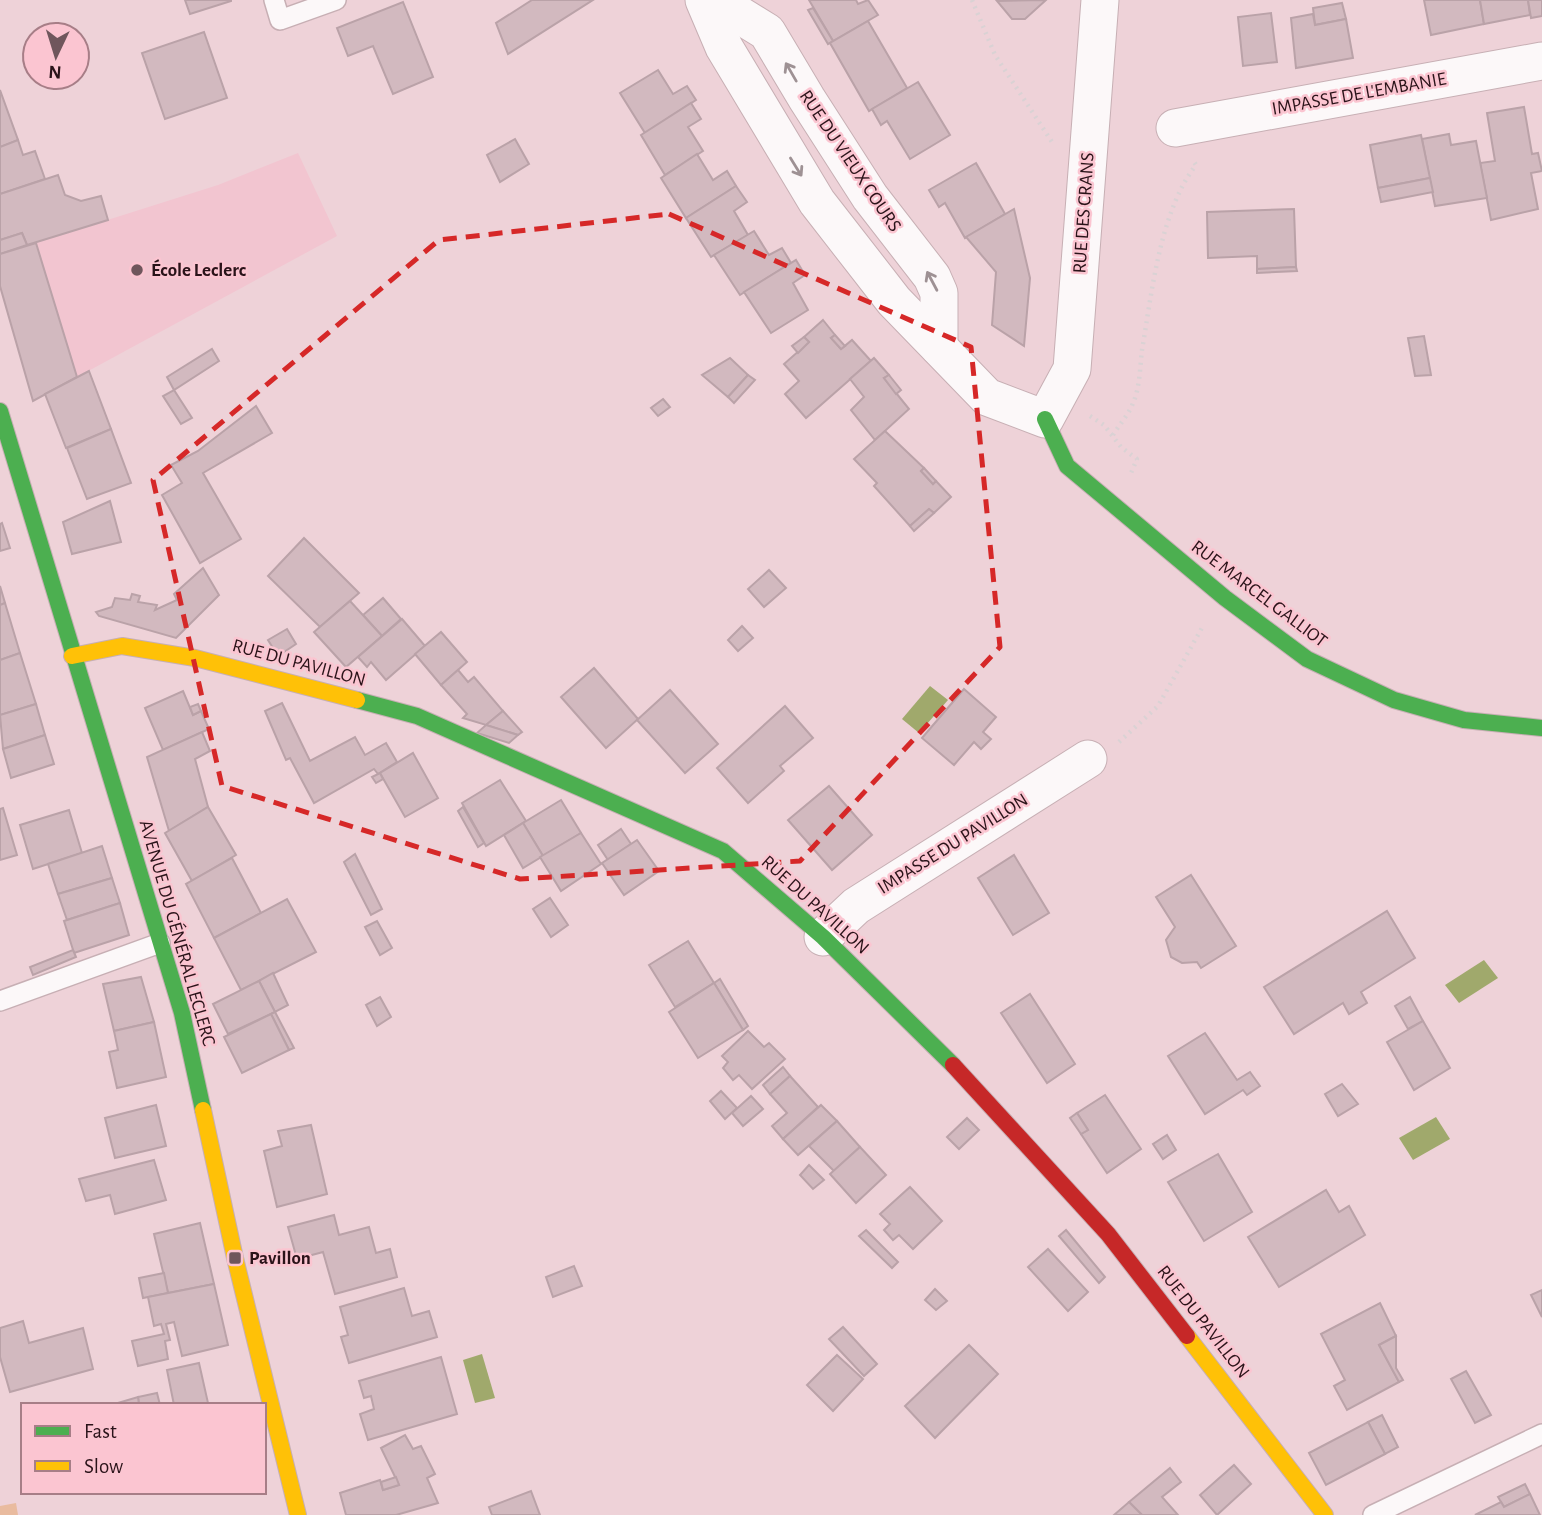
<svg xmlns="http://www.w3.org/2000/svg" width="1542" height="1515" viewBox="0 0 1542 1515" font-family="'Alegreya Sans',sans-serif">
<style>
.built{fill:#f2c5d0}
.green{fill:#e9bb9f}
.water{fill:#a0a96c}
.building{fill:#d2b9bf;stroke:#baa2a8;stroke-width:2}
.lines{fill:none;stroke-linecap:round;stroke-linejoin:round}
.lane-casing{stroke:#c7afb4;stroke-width:22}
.street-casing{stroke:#c7afb4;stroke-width:39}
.fast-casing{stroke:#c7afb4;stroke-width:18}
.slow-casing{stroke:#c7afb4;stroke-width:18}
.jam-casing{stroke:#c7afb4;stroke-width:18}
.path{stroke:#dad2d4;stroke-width:4.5;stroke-dasharray:2 5;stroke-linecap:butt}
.lane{stroke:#fcf8f9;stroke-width:19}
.street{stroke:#fcf8f9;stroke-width:37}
.fast{stroke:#4caf50;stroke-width:16}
.slow{stroke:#ffc107;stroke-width:16}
.jam{stroke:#c62828;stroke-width:16}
.oneway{stroke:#9e9194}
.marked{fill:none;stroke:#d62828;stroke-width:5;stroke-dasharray:14 9;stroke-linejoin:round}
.poi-dot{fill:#6f565c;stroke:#fbc5d1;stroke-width:2.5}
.labels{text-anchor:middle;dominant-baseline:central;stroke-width:5;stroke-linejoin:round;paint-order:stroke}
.street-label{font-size:19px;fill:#2a1319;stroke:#fbc5d1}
.poi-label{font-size:19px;font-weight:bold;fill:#2a1319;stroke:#fbc5d1;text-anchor:start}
</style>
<rect width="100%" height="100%" fill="#eed2d8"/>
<polygon class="built" points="298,153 337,236 33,401 0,254 218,185"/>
<polygon class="green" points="16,1503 18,1515 0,1515 0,1506"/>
<g class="water">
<polygon points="930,686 948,700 919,733 902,719"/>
<polygon points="1484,960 1498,978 1459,1003 1445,985"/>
<polygon points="1436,1117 1450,1139 1413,1160 1399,1138"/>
<polygon points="482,1354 495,1398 475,1403 463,1360"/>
</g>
<g class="building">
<polygon points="185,0 231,0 231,1 190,14"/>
<polygon points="532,0 593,0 508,54 496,23"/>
<polygon points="809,0 856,0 858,4 868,0 878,15 833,41"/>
<polygon points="1046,0 1025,19 1012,19 997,1"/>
<polygon points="1424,0 1480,0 1484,24 1431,35"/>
<polygon points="1480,0 1528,0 1530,15 1484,24"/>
<polygon points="1528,0 1542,0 1542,16 1531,18"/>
<polygon points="403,2 433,77 393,94 373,46 348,56 337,28"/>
<polygon points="1342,3 1346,19 1315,25 1313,8"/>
<polygon points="813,8 833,41 828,44 808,10"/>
<polygon points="1271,13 1277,62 1243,66 1238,17"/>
<polygon points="1313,14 1315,25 1346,19 1353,58 1296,68 1291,18"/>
<polygon points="868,21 907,88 869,111 830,43"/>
<polygon points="204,32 227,98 165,119 142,53"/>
<polygon points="658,70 673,94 687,86 696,100 645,133 620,93"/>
<polygon points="918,82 950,135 910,159 887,121 881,125 872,109"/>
<polygon points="0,90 18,140 0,147"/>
<polygon points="691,103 701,119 688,127 703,151 665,175 641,135"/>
<polygon points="1524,107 1532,154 1538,153 1542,171 1531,173 1538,209 1491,220 1480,163 1495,161 1487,113"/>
<polygon points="1449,134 1451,145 1476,141 1487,198 1435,206 1422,139"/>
<polygon points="1421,135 1430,178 1378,188 1370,145"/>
<polygon points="515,139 529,164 500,182 487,155"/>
<polygon points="18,140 23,155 35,151 45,179 0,194 0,147"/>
<polygon points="697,154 713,180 727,171 736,186 686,218 661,178"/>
<polygon points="976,163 1005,214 965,238 945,203 939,207 929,190"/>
<polygon points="58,175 65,195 81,201 101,196 108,220 27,245 22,233 0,240 0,194"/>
<polygon points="1430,178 1433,192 1381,202 1378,188"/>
<polygon points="736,186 747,202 734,211 748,235 711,257 686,218"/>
<polygon points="1014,209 1030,278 1024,346 992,325 996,272 966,237"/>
<polygon points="1294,209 1296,267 1257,269 1257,256 1208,258 1207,212"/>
<polygon points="754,231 769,255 782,248 791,263 740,295 714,255"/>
<polygon points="22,233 27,245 0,254 0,240"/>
<polygon points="36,243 77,377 33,401 0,286 0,254"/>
<polygon points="796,260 805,275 793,283 808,310 771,333 744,292"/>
<polygon points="1296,267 1297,271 1257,273 1257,269"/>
<polygon points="823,320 835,335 831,338 841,349 852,340 871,361 806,418 785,394 799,381 784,364 809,342 804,337"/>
<polygon points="835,335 845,346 841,349 831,338"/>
<polygon points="1424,336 1431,375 1415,376 1408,338"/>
<polygon points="804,337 809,342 798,353 792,346"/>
<polygon points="212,349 219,361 174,390 167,377"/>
<polygon points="730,358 748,375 728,397 702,375"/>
<polygon points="874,358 889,375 884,378 909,409 875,440 851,410 864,397 850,379"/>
<polygon points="89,371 111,429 66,448 45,394"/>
<polygon points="748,375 755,380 734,403 728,397"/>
<polygon points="889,375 901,390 896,394 884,378"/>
<polygon points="174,390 192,418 181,424 163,396"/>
<polygon points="663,399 670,407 658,416 651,408"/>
<polygon points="256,406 272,433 203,473 241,539 200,563 162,495 182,483 171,465 198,451"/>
<polygon points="111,429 131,483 87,499 67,448"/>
<polygon points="885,431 924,468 921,471 933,484 936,481 951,497 934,513 929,509 910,526 874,486 877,483 854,459"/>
<polygon points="924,468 936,481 933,484 921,471"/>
<polygon points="110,501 121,542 72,554 63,522"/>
<polygon points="929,509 934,513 914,531 910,526"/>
<polygon points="2,523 10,548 0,551 0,524"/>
<polygon points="304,538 359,593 320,627 268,576"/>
<polygon points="203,568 219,595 176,638 99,616 96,612 112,607 115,598 130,600 132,594 140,596 138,602 157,605 155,610 177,600 174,594"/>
<polygon points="769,570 786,588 764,607 748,589"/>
<polygon points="0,586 5,603 0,605"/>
<polygon points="383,598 401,619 382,636 363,615"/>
<polygon points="350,601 382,636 346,667 314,632"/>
<polygon points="5,603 20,653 0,660 0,605"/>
<polygon points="402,619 425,646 386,680 371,662 367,667 358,657"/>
<polygon points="742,626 753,638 738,651 728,640"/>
<polygon points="287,629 296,644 278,656 268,640"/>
<polygon points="441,632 467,662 441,685 415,654"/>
<polygon points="20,653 36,704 0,715 0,660"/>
<polygon points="594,668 638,719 606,748 561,697"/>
<polygon points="458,670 468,682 474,677 503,711 486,725 463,718 467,714 441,685"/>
<polygon points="964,689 996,717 983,732 991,739 981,749 974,742 954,765 922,738"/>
<polygon points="670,690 718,744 685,773 637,720"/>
<polygon points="183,691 193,715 201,711 209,729 163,750 145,708"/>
<polygon points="282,703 310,761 355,737 365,755 386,743 397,762 378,774 374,769 314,803 290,758 286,760 265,711"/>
<polygon points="36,704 45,735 3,749 0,715"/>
<polygon points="198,704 201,711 193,715 190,707"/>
<polygon points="785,706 813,738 780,766 784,771 748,803 717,768"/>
<polygon points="503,711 522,732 518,735 486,725"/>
<polygon points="486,725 518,735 509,743 477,733"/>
<polygon points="202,732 210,751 195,759 208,807 169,831 147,757"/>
<polygon points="45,735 54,764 11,778 3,749"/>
<polygon points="413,753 438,798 405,817 380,773"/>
<polygon points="380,773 383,779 376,783 372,777"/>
<polygon points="500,780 526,821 486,846 462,803"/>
<polygon points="829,786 872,835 832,870 788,820"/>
<polygon points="561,800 581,833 543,856 523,823"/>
<polygon points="208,807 236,855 192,881 165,833"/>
<polygon points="463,807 484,843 478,847 458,811"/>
<polygon points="3,808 17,855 0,860 0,809"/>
<polygon points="69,810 82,853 33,869 20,825"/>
<polygon points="523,823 543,856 523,868 504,835"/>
<polygon points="621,829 631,844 608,860 598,845"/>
<polygon points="581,833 601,864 561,891 540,857"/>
<polygon points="637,840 659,871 624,895 602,863"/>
<polygon points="102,846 112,878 58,894 48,864"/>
<polygon points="355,854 382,909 371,915 344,862"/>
<polygon points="1014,855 1049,913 1013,935 978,878"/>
<polygon points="232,858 261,913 214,938 186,884"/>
<polygon points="1191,875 1236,946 1201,968 1197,962 1182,963 1171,957 1166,940 1175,927 1156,897"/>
<polygon points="112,878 120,903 67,920 58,894"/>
<polygon points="550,898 568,925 551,937 533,909"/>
<polygon points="287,899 316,952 241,990 214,938"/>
<polygon points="120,903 129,935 74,953 64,921"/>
<polygon points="1387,911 1415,958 1361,992 1367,1003 1349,1014 1343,1003 1294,1034 1264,987"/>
<polygon points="377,921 392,948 380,955 365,927"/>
<polygon points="688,941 714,983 675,1007 649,965"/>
<polygon points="73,950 76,957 33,975 30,967"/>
<polygon points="273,973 288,1005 275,1012 259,981"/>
<polygon points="141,977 154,1022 114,1031 103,984"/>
<polygon points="720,979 748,1026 743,1030 714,983"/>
<polygon points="259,981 275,1012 228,1034 213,1004"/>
<polygon points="714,983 743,1030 698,1058 669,1012"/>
<polygon points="1030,994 1075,1064 1047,1083 1001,1013"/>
<polygon points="380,997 391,1017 377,1026 366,1005"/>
<polygon points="1410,997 1423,1021 1408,1029 1395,1006"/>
<polygon points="275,1012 294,1048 289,1050 271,1014"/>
<polygon points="271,1014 289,1050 242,1073 224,1037"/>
<polygon points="1423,1021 1450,1068 1414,1090 1387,1042"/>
<polygon points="154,1022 166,1077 117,1088 109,1052 118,1050 114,1031"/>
<polygon points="748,1031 764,1047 769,1043 785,1059 752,1089 739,1075 733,1080 723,1068 728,1062 722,1056"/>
<polygon points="1205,1033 1237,1080 1250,1072 1260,1086 1247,1095 1243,1090 1205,1114 1168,1056"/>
<polygon points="783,1067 790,1076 770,1094 763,1085"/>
<polygon points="790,1076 818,1107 783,1139 772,1126 787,1113 770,1094"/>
<polygon points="1342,1084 1358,1104 1338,1116 1325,1094"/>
<polygon points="721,1091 737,1108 725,1119 710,1101"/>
<polygon points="1105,1095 1141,1149 1107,1173 1081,1134 1088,1130 1077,1113"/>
<polygon points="751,1096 763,1109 743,1126 732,1113"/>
<polygon points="156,1105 166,1146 115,1158 105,1118"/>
<polygon points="821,1105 837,1121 798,1155 783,1139"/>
<polygon points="1077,1113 1088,1130 1081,1134 1070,1118"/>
<polygon points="967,1118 979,1130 959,1149 947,1137"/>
<polygon points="837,1121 860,1147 834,1171 809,1146"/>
<polygon points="311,1125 327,1194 277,1207 264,1151 282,1146 278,1131"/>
<polygon points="1167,1135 1176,1150 1163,1159 1153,1144"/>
<polygon points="860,1147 886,1175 856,1203 830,1174"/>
<polygon points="1218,1154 1252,1212 1204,1241 1168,1182"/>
<polygon points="154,1160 166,1200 115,1214 110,1195 86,1201 79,1179"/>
<polygon points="809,1165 824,1180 813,1189 800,1175"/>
<polygon points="910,1187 942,1221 913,1249 899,1235 893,1240 884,1230 890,1224 880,1214"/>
<polygon points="1326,1190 1339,1212 1349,1206 1365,1235 1279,1287 1248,1237"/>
<polygon points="334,1215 339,1235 369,1227 376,1253 390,1249 397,1277 335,1294 323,1252 297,1259 288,1227"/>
<polygon points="200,1223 214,1284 168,1293 154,1234"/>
<polygon points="866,1230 898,1262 892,1268 859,1236"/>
<polygon points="1066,1230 1105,1277 1099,1283 1059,1236"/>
<polygon points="1048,1249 1088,1292 1068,1311 1028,1267"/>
<polygon points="574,1266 582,1286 553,1297 546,1277"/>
<polygon points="164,1273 168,1293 143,1298 139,1278"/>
<polygon points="214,1284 228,1345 182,1356 174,1322 166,1324 170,1340 165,1341 168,1359 138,1366 132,1341 164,1334 161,1324 154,1326 148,1297"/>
<polygon points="404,1288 412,1316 429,1311 437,1337 349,1363 341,1337 348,1335 340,1307"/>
<polygon points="935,1289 947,1301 936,1310 925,1300"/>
<polygon points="1542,1290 1542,1317 1531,1295"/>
<polygon points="1380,1303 1396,1336 1379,1345 1399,1382 1347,1410 1334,1386 1345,1380 1321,1334"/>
<polygon points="23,1321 29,1343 83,1328 93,1369 10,1392 0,1357 0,1328"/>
<polygon points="843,1327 877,1364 864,1376 829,1339"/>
<polygon points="1396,1336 1396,1368 1403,1380 1399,1382 1379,1345"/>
<polygon points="969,1345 998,1374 935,1438 905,1406"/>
<polygon points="837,1355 863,1379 833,1411 807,1385"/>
<polygon points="441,1357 457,1414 368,1440 360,1414 374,1409 371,1396 364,1398 359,1381"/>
<polygon points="199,1363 208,1403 174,1405 167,1370"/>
<polygon points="1466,1371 1491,1415 1475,1423 1451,1379"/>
<polygon points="157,1393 160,1405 139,1405 138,1397"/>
<polygon points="138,1397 139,1405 111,1405"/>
<polygon points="1382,1415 1398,1447 1385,1454 1368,1422"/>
<polygon points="1368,1422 1385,1454 1326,1485 1309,1453"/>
<polygon points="405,1435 413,1449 421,1446 435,1474 427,1478 438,1503 396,1515 346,1515 340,1493 380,1480 383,1490 399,1485 381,1448"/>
<polygon points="1234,1465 1251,1484 1217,1515 1200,1495"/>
<polygon points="1170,1468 1181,1482 1162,1497 1178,1515 1142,1515 1129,1502"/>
<polygon points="396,1477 399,1485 383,1490 381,1482"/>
<polygon points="1525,1484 1530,1494 1504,1507 1498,1497"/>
<polygon points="531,1491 540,1515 492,1515 489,1507"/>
<polygon points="1530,1494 1540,1515 1475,1515 1501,1502 1504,1507"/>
<polygon points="1129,1502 1142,1515 1114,1515"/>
</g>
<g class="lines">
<defs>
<g id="lane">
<polyline points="274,0 280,20 336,0"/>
<polyline points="0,1001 160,943"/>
<polyline points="1373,1515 1542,1434"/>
</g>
<g id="street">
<polyline points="704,0 724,47 817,202 894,301 987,397 1045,419 1072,369 1100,0"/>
<polyline points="715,0 767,32 807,99 870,197 932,277 939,293 939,347"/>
<polyline points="1175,128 1542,61"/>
<polyline points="823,937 856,906 1088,759"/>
</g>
<g id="fast">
<polyline points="0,411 182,1013 203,1110"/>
<polyline points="1045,419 1067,466 1225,598 1307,659 1394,700 1464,720 1542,728"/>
<polyline points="357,700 417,716 723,851 823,937 953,1065"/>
</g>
<g id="slow">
<polyline points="72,656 122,646 195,658 357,700"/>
<polyline points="203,1110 235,1258 298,1515"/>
<polyline points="1187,1336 1325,1515"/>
</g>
<polyline id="jam" points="953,1065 1108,1234 1187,1336"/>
</defs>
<use href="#lane" class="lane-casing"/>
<use href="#street" class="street-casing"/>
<use href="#fast" class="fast-casing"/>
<use href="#slow" class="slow-casing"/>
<use href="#jam" class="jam-casing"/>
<g class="path">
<polyline points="972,0 995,55 1052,142"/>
<polyline points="1090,416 1104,425 1121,447 1137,459 1131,473"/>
<path d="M1113,435c6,-10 16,-21 20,-32 7,-15 7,-37 9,-53 10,-58 18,-139 54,-185l-3,-5"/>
<polyline points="1119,742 1158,706 1203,626"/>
</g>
<use href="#lane" class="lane"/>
<use href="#street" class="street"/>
<use href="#fast" class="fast"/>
<use href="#slow" class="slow"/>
<use href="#jam" class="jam"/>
</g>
<defs><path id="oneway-shaft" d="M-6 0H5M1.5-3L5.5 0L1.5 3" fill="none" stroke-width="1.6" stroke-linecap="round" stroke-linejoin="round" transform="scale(1.75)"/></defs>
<g class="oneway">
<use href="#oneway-shaft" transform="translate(791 72) rotate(-120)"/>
<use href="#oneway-shaft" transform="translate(796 167) rotate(58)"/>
<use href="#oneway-shaft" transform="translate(932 281) rotate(-118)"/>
</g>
<path class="marked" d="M669,214l302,133 29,300 -200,214 -280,18 -298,-93 -69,-306 286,-240z"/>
<g class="poi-dot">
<circle cx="137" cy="270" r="7"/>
<rect x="228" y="1251" width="14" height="14" rx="3.5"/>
</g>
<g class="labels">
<g class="street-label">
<text transform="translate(1359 94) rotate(-10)">IMPASSE DE L'EMBANIE</text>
<text transform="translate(850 161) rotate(56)">RUE DU VIEUX COURS</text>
<text transform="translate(1084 213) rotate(-86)">RUE DES CRANS</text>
<text transform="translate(1259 594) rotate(37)">RUE MARCEL GALLIOT</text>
<text transform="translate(299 663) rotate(15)">RUE DU PAVILLON</text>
<text transform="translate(953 844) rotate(-32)">IMPASSE DU PAVILLON</text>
<text transform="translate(815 905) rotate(42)">RUE DU PAVILLON</text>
<text transform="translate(177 933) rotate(74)">AVENUE DU GÉNÉRAL LECLERC</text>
<text transform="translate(1203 1322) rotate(52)">RUE DU PAVILLON</text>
</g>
<g class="poi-label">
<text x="151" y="270">École Leclerc</text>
<text x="249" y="1258">Pavillon</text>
</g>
</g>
<rect x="21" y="1403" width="245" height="91" fill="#fbc5d1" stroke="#a77e87" stroke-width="2"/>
<rect x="35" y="1426" width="35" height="10" fill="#4caf50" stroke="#a77e87" stroke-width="2"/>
<text x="84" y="1438" font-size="21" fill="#2a1319">Fast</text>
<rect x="35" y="1461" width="35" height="10" fill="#ffc107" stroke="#a77e87" stroke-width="2"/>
<text x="84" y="1473" font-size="21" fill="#2a1319">Slow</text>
<g transform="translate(56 56) rotate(184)"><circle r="33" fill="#fbc5d1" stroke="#a77e87" stroke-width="2"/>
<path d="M0-5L12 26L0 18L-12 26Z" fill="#6f565c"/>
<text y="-10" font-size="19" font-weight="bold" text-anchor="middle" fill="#2a1319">N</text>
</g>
</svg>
